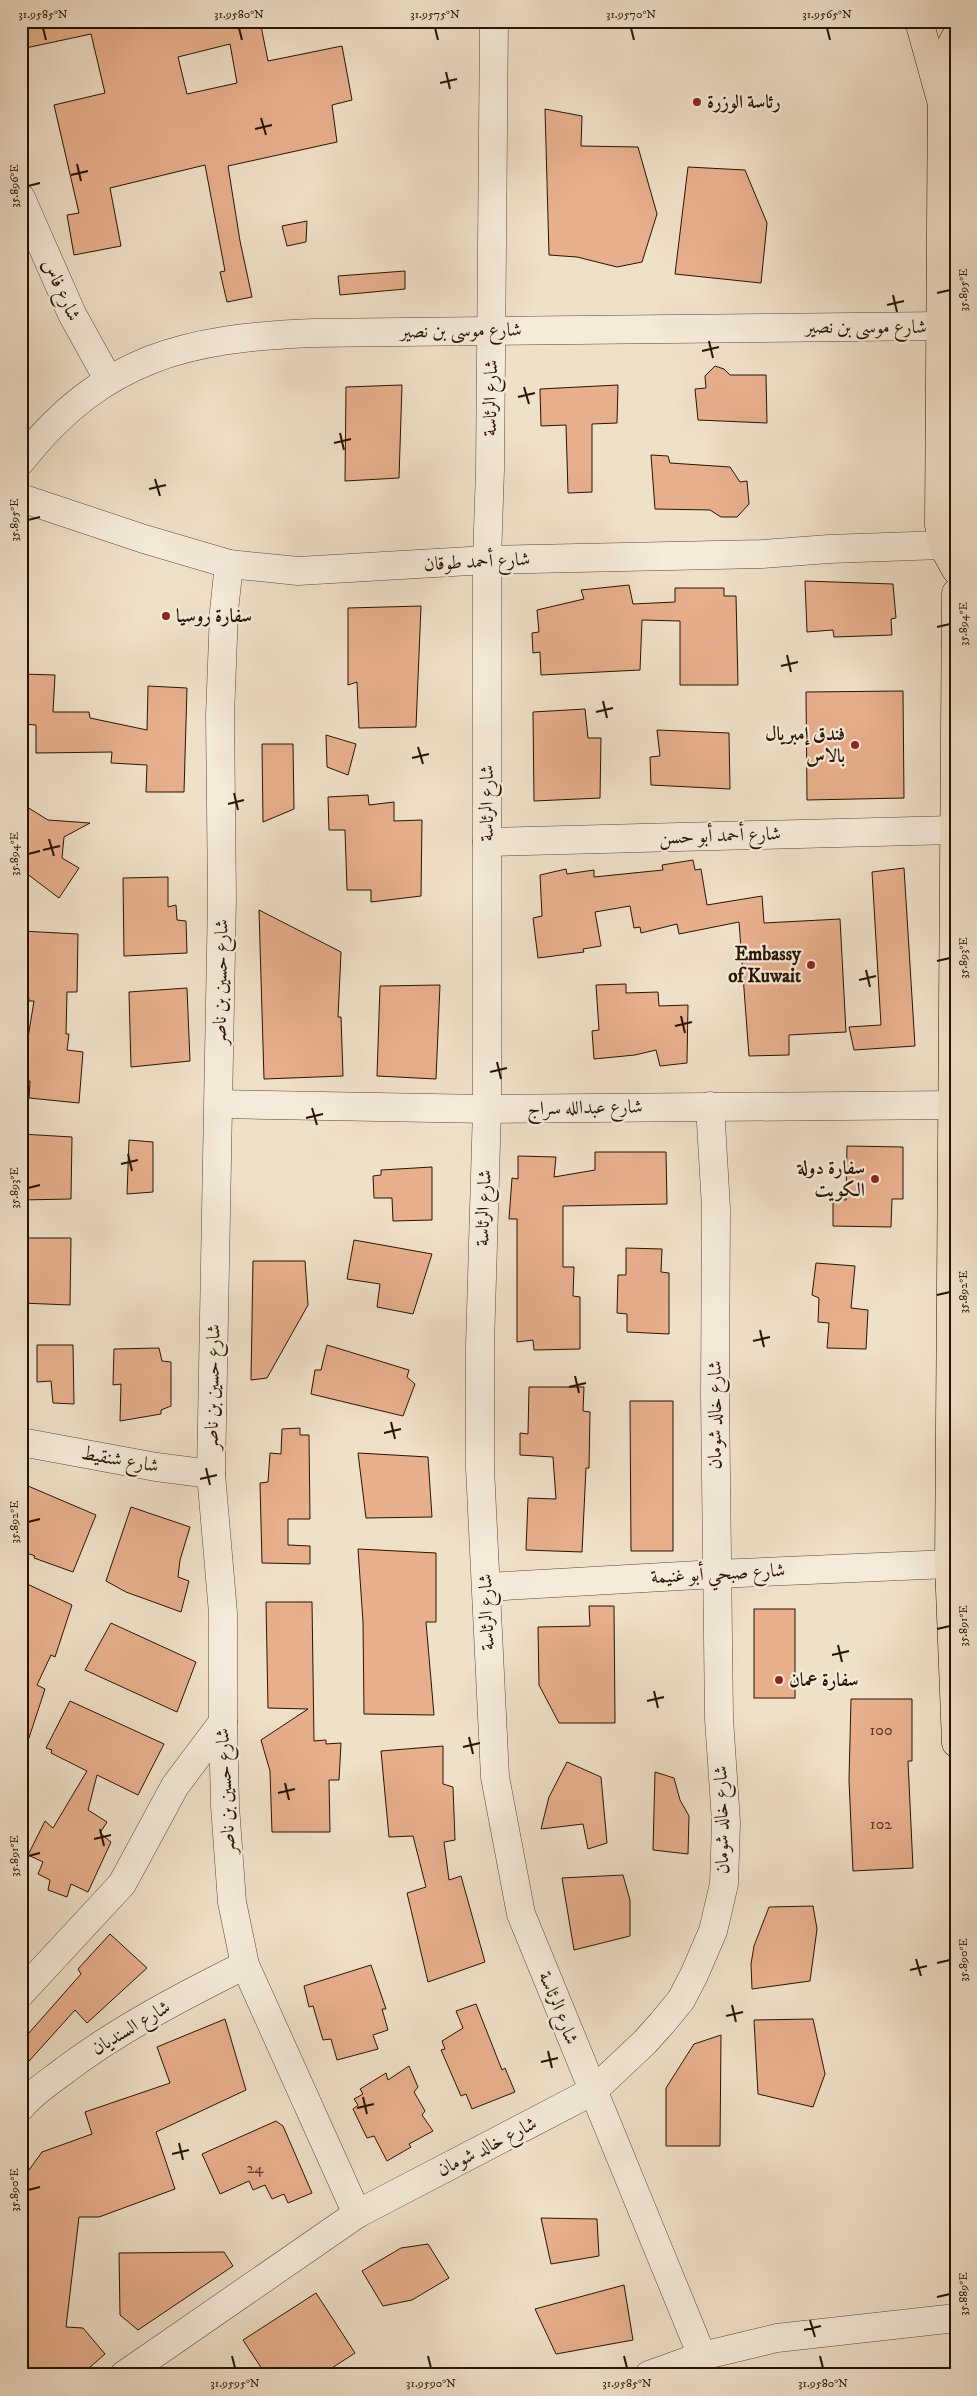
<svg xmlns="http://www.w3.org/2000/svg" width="977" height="2396" viewBox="0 0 977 2396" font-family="'IM FELL DW Pica',Amiri,serif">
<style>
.building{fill:#e8af8d;stroke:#271400;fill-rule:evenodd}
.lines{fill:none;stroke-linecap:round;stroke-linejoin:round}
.minor-casing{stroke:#594732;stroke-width:29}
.major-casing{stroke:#271400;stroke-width:29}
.highway-casing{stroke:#271400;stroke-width:29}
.minor{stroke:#f5ebdb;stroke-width:28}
.major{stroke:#efe0c8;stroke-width:28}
.highway{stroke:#efe0c8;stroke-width:28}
.ticks{fill:none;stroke:#271400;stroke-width:2}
.poi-dot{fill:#8f2418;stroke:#f5ebdb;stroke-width:2}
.labels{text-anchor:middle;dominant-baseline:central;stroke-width:4.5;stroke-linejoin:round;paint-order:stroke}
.number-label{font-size:16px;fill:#573b23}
.poi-label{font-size:19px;font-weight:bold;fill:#271400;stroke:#f5ebdb;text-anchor:start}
.street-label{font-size:19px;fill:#271400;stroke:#f5ebdb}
.neatline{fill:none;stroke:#271400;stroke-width:2}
.ticks-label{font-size:12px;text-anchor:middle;fill:#271400}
</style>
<rect width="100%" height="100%" fill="#efe0c8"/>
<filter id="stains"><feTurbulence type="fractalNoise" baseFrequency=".004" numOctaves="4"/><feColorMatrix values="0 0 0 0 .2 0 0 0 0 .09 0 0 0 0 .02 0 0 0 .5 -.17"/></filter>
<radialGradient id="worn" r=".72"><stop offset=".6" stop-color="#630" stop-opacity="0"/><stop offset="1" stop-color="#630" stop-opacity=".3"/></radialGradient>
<g class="building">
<path d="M21,21h239l8,40 74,-15 10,54 -20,5 5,37 -109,24 12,75 12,56 -25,5 -7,-30 5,-1 -20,-106 -95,23 11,58 -47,9 -7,-40 12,-2 -25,-108 51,-12 -14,-59 -70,15zM230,44l7,39 -50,11 -9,-37z"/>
<polygon points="545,109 582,116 581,146 638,147 657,214 642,262 617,267 577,257 549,255"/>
<polygon points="688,167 745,170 767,223 761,283 675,274"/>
<polygon points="307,221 306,242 287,246 282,226"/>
<polygon points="405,271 405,289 340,295 338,276"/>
<polygon points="715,366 724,369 730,375 766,375 767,423 698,420 695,389 706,388 705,376"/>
<polygon points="402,385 399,478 345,481 346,387"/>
<polygon points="618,385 617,423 592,424 592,492 568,493 566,425 541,426 540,389"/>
<polygon points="651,455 668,456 670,463 730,467 740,482 747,481 749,504 737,517 721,517 710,510 655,509"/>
<polygon points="805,581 893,584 896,618 891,619 892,635 834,637 833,630 807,632"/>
<polygon points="629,585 633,604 675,602 675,588 724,588 724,596 736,596 738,685 680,685 680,621 642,620 640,670 541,675 540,652 533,653 532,633 539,632 537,610 584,599 581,590"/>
<polygon points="421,606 416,727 359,728 357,682 348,685 348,608"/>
<polygon points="22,674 55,675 53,712 89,712 90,718 147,730 148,686 187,688 184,792 146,792 147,765 111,763 112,752 36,753 36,725 21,724"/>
<polygon points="903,691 904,798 807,800 806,692"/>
<polygon points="585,709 588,738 601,738 600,798 534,801 533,712"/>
<polygon points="657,730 729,733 730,789 651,785 650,757 660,756"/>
<polygon points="326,735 356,744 348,775 327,767"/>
<polygon points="262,744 293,744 294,809 263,822"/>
<polygon points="368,795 369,805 394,802 394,821 422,820 421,896 371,902 371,890 347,890 345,830 329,830 328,797"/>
<polygon points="27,807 48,820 90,823 64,837 62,858 79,868 59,898 22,870 27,858 22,853"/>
<polygon points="693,860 695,870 701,869 707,905 762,896 764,923 840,919 846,1032 789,1035 789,1055 749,1056 739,922 679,934 677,924 641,933 640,927 634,928 630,906 595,912 601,946 583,949 584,952 538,958 533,918 542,916 540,875 566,869 567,874 594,870 594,877 663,870 662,865"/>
<polygon points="904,868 915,1046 854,1050 849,1027 881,1025 872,872"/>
<polygon points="168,877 168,907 176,905 177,920 186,921 187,953 124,956 123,878"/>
<polygon points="259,910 341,952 338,1017 341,1017 343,1076 264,1079"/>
<polygon points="21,931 78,934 77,992 67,992 66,1034 69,1034 67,1050 83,1052 79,1103 29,1098 30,1081 21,1080 34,1001 29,1001 28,991 21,990"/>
<polygon points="626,984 626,993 658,992 659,1006 688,1005 687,1063 660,1066 656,1050 635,1055 594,1059 592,1031 599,1030 596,985"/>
<polygon points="440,985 436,1079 377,1076 380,986"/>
<polygon points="187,988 190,1061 131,1067 129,992"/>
<polygon points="21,1134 72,1137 71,1199 21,1200"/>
<polygon points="129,1140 153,1142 153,1192 127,1194"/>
<polygon points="847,1146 903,1147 903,1199 892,1199 891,1227 833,1226 833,1199 846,1200"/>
<polygon points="595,1152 666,1152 667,1204 563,1206 563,1267 574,1267 573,1296 580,1297 580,1349 534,1350 533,1340 517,1342 517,1219 509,1219 512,1178 518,1179 518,1156 556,1157 554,1177 595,1170"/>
<polygon points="432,1167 432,1220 393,1221 392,1198 374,1198 373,1176 381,1175 381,1170"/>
<polygon points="21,1238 71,1238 70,1305 21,1303"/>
<polygon points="354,1240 432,1254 413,1314 377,1307 380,1284 347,1279"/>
<polygon points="626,1248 662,1249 661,1272 669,1273 669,1334 627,1332 627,1314 617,1313 618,1275 626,1275"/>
<polygon points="253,1261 305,1261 308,1305 267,1378 251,1380"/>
<polygon points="816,1263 855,1266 851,1308 868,1310 866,1349 827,1348 829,1323 818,1322 819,1298 812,1295"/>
<polygon points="37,1345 73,1345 74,1404 53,1403 51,1381 37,1382"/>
<polygon points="327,1345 409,1370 407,1377 415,1384 403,1416 311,1394 315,1370 321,1370"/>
<polygon points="159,1348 162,1361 171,1362 171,1406 161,1410 161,1414 120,1421 121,1384 113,1385 114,1349"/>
<polygon points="529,1387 584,1387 583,1411 590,1412 589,1468 586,1468 582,1552 526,1550 528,1498 556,1499 553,1457 520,1455 520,1433 528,1434"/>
<polygon points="630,1401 673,1401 673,1551 631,1551"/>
<polygon points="300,1428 300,1435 309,1435 310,1519 288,1519 288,1545 310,1546 310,1564 262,1563 260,1483 268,1482 270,1453 281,1454 282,1429"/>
<polygon points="358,1453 428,1457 432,1517 366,1518"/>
<polygon points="21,1483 96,1515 73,1572 34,1558 35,1556 21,1551"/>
<polygon points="131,1507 190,1527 180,1560 178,1577 189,1581 181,1612 126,1592 106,1581"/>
<polygon points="358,1549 436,1553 436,1622 426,1622 434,1715 364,1714 363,1622"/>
<polygon points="25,1583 72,1605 55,1657 51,1655 37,1685 45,1689 25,1750 21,1749 21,1594"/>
<polygon points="266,1602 312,1602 314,1741 326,1740 326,1744 341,1743 339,1780 329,1780 330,1832 272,1832 270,1771 261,1740 308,1709 268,1708"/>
<polygon points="589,1606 614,1606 615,1723 559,1723 539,1685 538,1627 590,1626"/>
<rect x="754" y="1609" width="41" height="89"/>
<polygon points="111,1623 196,1662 177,1712 85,1670"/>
<polygon points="851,1699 912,1699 912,1761 908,1761 913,1868 853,1871 849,1780"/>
<polygon points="70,1701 164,1744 138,1795 97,1775 88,1810 107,1822 100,1833 111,1842 88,1892 71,1884 67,1897 48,1890 50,1880 38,1874 43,1862 28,1855 45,1821 53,1828 87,1771 51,1753 52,1750 46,1748"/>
<polygon points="443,1746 443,1784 453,1787 455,1840 444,1842 449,1880 461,1876 485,1962 428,1982 407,1893 426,1887 413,1836 389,1837 381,1751"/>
<polygon points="567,1762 601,1777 607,1843 588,1849 583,1824 541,1829 549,1797"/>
<polygon points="655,1772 674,1778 680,1800 689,1816 688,1854 653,1850"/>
<polygon points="623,1875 630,1900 630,1936 574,1950 562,1878"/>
<polygon points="813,1906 817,1929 810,1981 752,1989 751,1964 754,1946 769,1907"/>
<polygon points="110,1934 147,1968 87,2023 75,2010 21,2070 21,2042 81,1974 78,1969"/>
<polygon points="371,1965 386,2009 382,2009 388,2030 373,2035 378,2049 337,2060 331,2039 323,2040 313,2006 309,2007 304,1986"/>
<polygon points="476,2004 502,2070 505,2068 515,2092 472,2109 466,2094 461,2096 441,2050 445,2049 442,2041 463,2028 456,2011"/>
<polygon points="225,2019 246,2090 156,2132 175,2189 99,2217 79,2217 66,2327 83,2328 105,2354 81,2375 21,2375 21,2181 42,2152 92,2134 85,2112 170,2083 157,2047"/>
<polygon points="813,2019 825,2074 813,2107 758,2094 754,2020"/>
<polygon points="721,2035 720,2146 666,2146 666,2088 694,2044"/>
<polygon points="409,2066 418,2087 414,2092 425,2111 422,2115 433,2131 409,2144 411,2147 387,2161 374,2136 367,2138 353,2109 358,2105 354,2099 363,2094 360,2089 386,2073 388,2080"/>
<polygon points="276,2121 283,2126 312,2193 288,2203 284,2194 272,2199 265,2185 253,2190 249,2181 220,2194 202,2154"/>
<polygon points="541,2218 597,2219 599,2256 551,2264"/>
<polygon points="428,2244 449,2278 412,2300 383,2306 362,2271 401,2248"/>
<polygon points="224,2252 233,2266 138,2330 120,2315 119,2253"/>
<polygon points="624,2285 633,2340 556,2354 535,2309"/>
<polygon points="316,2293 355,2353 321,2375 266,2375 243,2340"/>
</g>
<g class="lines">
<defs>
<g id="minor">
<polyline points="494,21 490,470 487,560 487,1109 480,1345 480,1468 495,1777 521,1914 702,2356"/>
<polyline points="21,198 72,314 108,379"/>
<path d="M21,461c82,-104 166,-123 292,-128l627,-7"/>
<polyline points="21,498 144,539 229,564 298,571 487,560 762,554 829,549 942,545"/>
<polyline points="229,564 224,611 220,716 222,898 211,1474 223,1613 223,1722 225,1806 232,1902 245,1965 357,2214"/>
<polyline points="487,842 953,830"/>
<polyline points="219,1104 487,1109 952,1105"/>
<polyline points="21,1442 156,1467 211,1474"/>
<polyline points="487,1587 716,1574 949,1564"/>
<polyline points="21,1993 122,1884 175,1786 223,1722"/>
<path d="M21,2107c11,-14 30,-26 44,-37 56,-42 118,-74 180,-105"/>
<polyline points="124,2375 357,2214 593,2091 645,2042 662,2023 681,2000 694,1975 713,1931 724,1884 726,1822 719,1719 715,1395 716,1208 710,1106"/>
<polyline points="649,2375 702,2356 777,2338 956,2318"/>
</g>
<g id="major">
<polyline points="942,77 948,51 956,36"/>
<polyline points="942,79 939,525 942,545 956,570"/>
<polyline points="956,593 949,1564 956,1743"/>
</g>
<polyline id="highway" points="919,21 942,104"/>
</defs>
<use href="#minor" class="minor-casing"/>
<use href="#major" class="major-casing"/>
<use href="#highway" class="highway-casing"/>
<use href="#minor" class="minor"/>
<use href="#major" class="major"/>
<use href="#highway" class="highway"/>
</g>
<path class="ticks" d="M43,28l3,12M239,28l3,12M435,28l3,12M631,28l3,12M827,28l3,12M446,72l4,17M440,83l17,-4M261,118l5,17M255,129l17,-4M77,164l4,17M71,175l17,-4M28,186l12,-3M937,293l13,-3M893,295l4,17M887,305l17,-4M709,341l4,17M702,351l17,-4M524,387l5,17M518,397l17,-4M340,433l4,17M334,443l17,-4M155,479l5,17M149,489l17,-4M28,520l12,-3M937,627l13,-3M787,655l4,17M781,666l17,-4M603,701l4,17M596,712l17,-4M418,747l5,17M412,758l17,-4M234,793l4,17M228,804l16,-4M49,839l5,17M43,850l17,-4M28,854l12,-3M937,961l13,-3M866,970l4,17M859,980l17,-4M681,1016l4,17M675,1026l17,-4M497,1062l4,17M490,1072l17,-4M312,1108l5,17M306,1118l17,-4M128,1154l4,17M121,1164l17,-4M28,1188l12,-3M937,1295l13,-3M760,1330l4,17M753,1341l17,-4M575,1376l4,17M569,1387l17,-4M391,1422l4,17M384,1433l17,-4M206,1468l4,17M200,1479l17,-4M28,1522l12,-3M937,1629l13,-3M838,1645l4,17M832,1655l17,-4M654,1691l4,17M647,1701l17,-4M469,1737l4,17M463,1747l17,-4M285,1783l4,17M278,1793l17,-4M100,1829l4,17M94,1839l17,-4M28,1856l12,-3M916,1959l5,17M937,1963l13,-3M910,1970l17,-4M732,2005l4,17M726,2016l17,-4M548,2051l4,17M541,2062l17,-4M363,2097l4,17M357,2108l17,-4M179,2143l4,17M172,2154l17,-4M28,2190l12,-3M937,2297l13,-3M810,2320l5,17M804,2330l17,-4M232,2356l3,12M428,2356l3,12M624,2356l3,12M820,2356l3,12"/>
<g class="poi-dot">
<circle cx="697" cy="102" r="5"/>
<circle cx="166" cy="616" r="5"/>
<circle cx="855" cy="745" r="5"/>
<circle cx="811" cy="965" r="5"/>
<circle cx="875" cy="1179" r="5"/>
<circle cx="779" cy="1680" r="5"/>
</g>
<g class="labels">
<g class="number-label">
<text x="881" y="1730">100</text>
<text x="881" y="1824">102</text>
<text x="255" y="2168">24</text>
</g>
<g class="poi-label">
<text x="707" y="102">رئاسة الوزرة</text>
<text x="176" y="616">سفارة روسيا</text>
<text x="845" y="734" text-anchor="end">فندق إمبريال<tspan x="845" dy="22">بالاس</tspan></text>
<text x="801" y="954" text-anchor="end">Embassy<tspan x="801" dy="22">of Kuwait</tspan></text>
<text x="865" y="1168" text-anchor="end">سفارة دولة<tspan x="865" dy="22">الكويت</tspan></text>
<text x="789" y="1680">سفارة عمان</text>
</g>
<g class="street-label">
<text transform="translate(61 290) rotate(65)">شارع فاس</text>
<text x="866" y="327">شارع موسى بن نصير</text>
<text transform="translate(461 331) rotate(-1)">شارع موسى بن نصير</text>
<text transform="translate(491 398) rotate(-89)">شارع الرئاسة</text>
<text transform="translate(477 562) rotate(-3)">شارع أحمد طوقان</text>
<text transform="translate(487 803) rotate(-90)">شارع الرئاسة</text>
<text transform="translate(720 836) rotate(-2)">شارع أحمد أبو حسن</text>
<text transform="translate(221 982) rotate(-89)">شارع حسين بن ناصر</text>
<text transform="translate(585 1108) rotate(-1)">شارع عبدالله سراج</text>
<text transform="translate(484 1208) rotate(-88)">شارع الرئاسة</text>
<text transform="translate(213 1387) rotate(-89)">شارع حسين بن ناصر</text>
<text transform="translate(715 1415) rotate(-90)">شارع خالد شومان</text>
<text transform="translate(120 1460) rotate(10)">شارع شنقيط</text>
<text transform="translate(718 1574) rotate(-3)">شارع صبحي أبو غنيمة</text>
<text transform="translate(487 1612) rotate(-92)">شارع الرئاسة</text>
<text transform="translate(226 1791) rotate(-93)">شارع حسين بن ناصر</text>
<text transform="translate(722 1820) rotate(-91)">شارع خالد شومان</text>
<text transform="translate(558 2008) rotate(68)">شارع الرئاسة</text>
<text transform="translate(131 2028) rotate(-31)">شارع السنديان</text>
<text transform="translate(487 2147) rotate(-27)">شارع خالد شومان</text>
</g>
</g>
<rect width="977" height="2396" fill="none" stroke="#efe0c8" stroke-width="55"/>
<rect x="28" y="28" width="922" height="2340" class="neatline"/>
<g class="ticks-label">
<text x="43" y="18">31.9585°N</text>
<text x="239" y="18">31.9580°N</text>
<text x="435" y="18">31.9575°N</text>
<text x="631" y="18">31.9570°N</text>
<text x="827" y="18">31.9565°N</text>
<text transform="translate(14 186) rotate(-90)" y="4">35.896°E</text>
<text transform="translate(963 290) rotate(-90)" y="4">35.895°E</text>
<text transform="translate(14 520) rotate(-90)" y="4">35.895°E</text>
<text transform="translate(963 624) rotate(-90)" y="4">35.894°E</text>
<text transform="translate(14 854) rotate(-90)" y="4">35.894°E</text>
<text transform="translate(963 958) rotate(-90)" y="4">35.893°E</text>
<text transform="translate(14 1188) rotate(-90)" y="4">35.893°E</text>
<text transform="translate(963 1292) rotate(-90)" y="4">35.892°E</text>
<text transform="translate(14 1522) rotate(-90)" y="4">35.892°E</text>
<text transform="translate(963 1626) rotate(-90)" y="4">35.891°E</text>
<text transform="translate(14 1856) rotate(-90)" y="4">35.891°E</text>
<text transform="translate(963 1960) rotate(-90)" y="4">35.890°E</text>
<text transform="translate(14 2190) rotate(-90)" y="4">35.890°E</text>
<text transform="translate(963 2294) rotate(-90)" y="4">35.889°E</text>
<text x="235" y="2387">31.9595°N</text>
<text x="431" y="2387">31.9590°N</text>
<text x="627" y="2387">31.9585°N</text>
<text x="823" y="2387">31.9580°N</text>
</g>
<rect width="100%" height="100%" filter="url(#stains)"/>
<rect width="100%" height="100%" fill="url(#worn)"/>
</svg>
